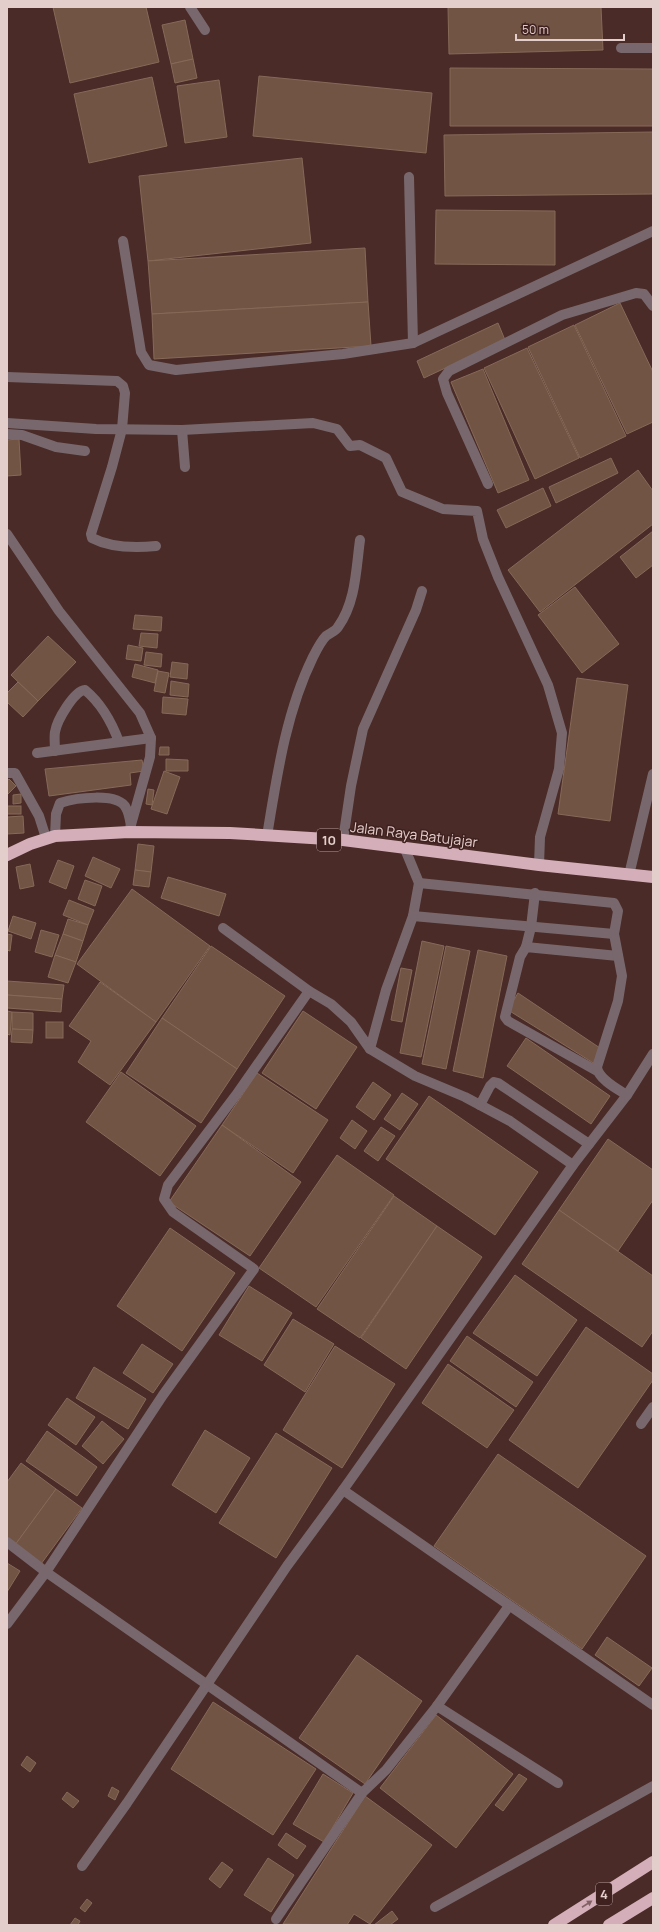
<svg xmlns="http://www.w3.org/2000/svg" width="660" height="1932" viewBox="0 0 660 1932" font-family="Manrope,sans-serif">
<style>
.building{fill:#715443;stroke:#876958}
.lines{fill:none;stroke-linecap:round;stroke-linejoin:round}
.minor{stroke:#78686d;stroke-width:10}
.highway{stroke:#d4aeb9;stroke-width:12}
.oneway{fill:#826064}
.labels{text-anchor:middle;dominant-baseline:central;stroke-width:3;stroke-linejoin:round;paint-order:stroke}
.shield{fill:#3f211f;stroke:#b29a98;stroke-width:1}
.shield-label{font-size:13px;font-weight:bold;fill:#e3cecc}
.street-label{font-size:14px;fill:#e3cecc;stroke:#3f211f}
</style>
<rect width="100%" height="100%" fill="#4a2b28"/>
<g class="building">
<polygon points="53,7 146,7 159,62 70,83"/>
<polygon points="448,7 601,7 603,50 449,54"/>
<polygon points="185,20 193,59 171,64 162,25"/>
<polygon points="193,59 197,78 175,83 171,64"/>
<polygon points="450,68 653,69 653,126 450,126"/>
<polygon points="259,76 432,93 426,153 253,136"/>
<polygon points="152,77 167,146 89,163 74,94"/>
<polygon points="219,80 227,137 185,143 177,86"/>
<polygon points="653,132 653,194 445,196 444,135"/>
<polygon points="302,158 311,243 148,261 139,176"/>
<polygon points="436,210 555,211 555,265 435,264"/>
<polygon points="365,248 368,302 152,314 148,261"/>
<polygon points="368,302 371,346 154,359 152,314"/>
<polygon points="620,303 653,372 653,422 627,434 575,325"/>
<polygon points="498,323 505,340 424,378 417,361"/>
<polygon points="574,325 626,436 580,458 528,347"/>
<polygon points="527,348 579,458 535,479 484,368"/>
<polygon points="483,369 529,480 498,493 451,382"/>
<polygon points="19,439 21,475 7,476 7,440"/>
<polygon points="611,458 618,473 556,503 549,487"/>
<polygon points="638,470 653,491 653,524 540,612 508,570"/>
<polygon points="543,488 551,506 506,528 497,510"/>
<polygon points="653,531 653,565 636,578 620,557"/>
<polygon points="575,587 619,644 582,673 538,615"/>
<polygon points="135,615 162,617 161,631 133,629"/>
<polygon points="141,633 158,634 157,648 139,646"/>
<polygon points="48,636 76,662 38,701 11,675"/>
<polygon points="128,645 143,648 141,661 126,659"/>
<polygon points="146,652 162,654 161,667 144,665"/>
<polygon points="172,662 188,664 187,679 170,677"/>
<polygon points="135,664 158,670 155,683 132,677"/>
<polygon points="158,671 169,673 165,693 154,691"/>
<polygon points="577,678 628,685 610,821 558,814"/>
<polygon points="171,681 189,684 188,697 170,695"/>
<polygon points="18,682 38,701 23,717 7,702 7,693"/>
<polygon points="163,697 188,699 186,715 162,713"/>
<polygon points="160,747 169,747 169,755 159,755"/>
<polygon points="166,759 188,760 188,771 166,771"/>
<polygon points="142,760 144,771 130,773 131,785 49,796 45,769"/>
<polygon points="164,771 180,777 167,814 151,809"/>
<polygon points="9,779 16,786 7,795 7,781"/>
<polygon points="148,789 154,790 152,805 146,804"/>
<polygon points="21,794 21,803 13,804 13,795"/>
<rect x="7" y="806" width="14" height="8"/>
<polygon points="23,816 24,833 7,834 7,817"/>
<polygon points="138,844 154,846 151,872 135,870"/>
<polygon points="93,857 120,869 111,888 85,876"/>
<polygon points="58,860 74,866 66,889 49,882"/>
<polygon points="30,864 34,886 20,889 16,867"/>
<polygon points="135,870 151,872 149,887 133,885"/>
<polygon points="168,877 226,894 219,916 161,898"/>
<polygon points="85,880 102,886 95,906 78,899"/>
<polygon points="132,889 210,946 156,1022 77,964"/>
<polygon points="69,900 94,910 88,925 63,915"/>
<polygon points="13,916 36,923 31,939 8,931"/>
<polygon points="68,919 88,925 83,941 63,934"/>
<polygon points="41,930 59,935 52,957 35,952"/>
<polygon points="7,934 12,935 10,951 7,950"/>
<polygon points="63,934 83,941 76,962 55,955"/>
<polygon points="422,941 444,946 421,1057 400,1053"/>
<polygon points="211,946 285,996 237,1069 162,1018"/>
<polygon points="446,946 470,951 446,1069 422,1064"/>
<polygon points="478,950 507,956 483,1078 453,1071"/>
<polygon points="55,955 76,962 68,983 48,977"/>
<polygon points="401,968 412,970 402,1022 391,1020"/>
<polygon points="7,981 64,985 62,999 7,995"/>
<polygon points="100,982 156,1022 110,1085 78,1062 91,1041 69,1026"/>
<polygon points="518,993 600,1048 595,1064 508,1010"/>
<polygon points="7,995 62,999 61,1012 7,1008"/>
<polygon points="7,1011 12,1012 10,1035 7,1034"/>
<polygon points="303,1011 357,1047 316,1109 262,1073"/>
<polygon points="12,1012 33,1013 33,1030 12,1029"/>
<polygon points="162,1018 237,1069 201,1123 126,1073"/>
<rect x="46" y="1022" width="17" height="16"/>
<polygon points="12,1029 33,1030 32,1043 11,1042"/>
<polygon points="526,1038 610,1096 591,1124 507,1066"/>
<polygon points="121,1072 196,1126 160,1176 86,1122"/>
<polygon points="257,1073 328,1120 293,1173 222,1125"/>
<polygon points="373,1082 391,1095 374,1120 356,1107"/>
<polygon points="402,1093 418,1104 400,1130 384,1119"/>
<polygon points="429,1096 538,1172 495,1235 386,1159"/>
<polygon points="352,1120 367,1131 355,1149 340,1138"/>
<polygon points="222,1125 301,1182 250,1256 169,1202"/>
<polygon points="381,1127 395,1136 378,1161 364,1151"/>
<polygon points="608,1139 653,1170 653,1200 618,1251 559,1210"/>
<polygon points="337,1155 394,1195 316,1307 259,1268"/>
<polygon points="394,1196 437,1226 360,1338 317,1309"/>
<polygon points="559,1210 653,1276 653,1331 642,1347 522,1264"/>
<polygon points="437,1226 482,1257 406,1369 361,1338"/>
<polygon points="170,1228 235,1273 182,1351 117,1306"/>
<polygon points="515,1275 577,1320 537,1376 473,1333"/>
<polygon points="249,1286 292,1313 262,1361 219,1335"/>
<polygon points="293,1319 334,1344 305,1392 264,1365"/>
<polygon points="586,1327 653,1374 653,1380 578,1488 509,1440"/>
<polygon points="467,1336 533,1382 516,1407 450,1361"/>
<polygon points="142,1344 173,1364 153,1393 123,1373"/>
<polygon points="335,1346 395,1384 342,1468 283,1430"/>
<polygon points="448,1364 514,1410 487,1448 422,1403"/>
<polygon points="94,1367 146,1399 128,1429 76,1398"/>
<polygon points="67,1398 95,1417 76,1445 48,1425"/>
<polygon points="102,1421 124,1439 103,1464 82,1446"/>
<polygon points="205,1430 250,1458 216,1513 172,1485"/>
<polygon points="47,1431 97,1467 77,1496 26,1461"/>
<polygon points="276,1433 332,1468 276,1558 219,1523"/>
<polygon points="498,1454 646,1556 582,1649 434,1546"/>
<polygon points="21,1463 56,1489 15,1545 7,1539 7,1482"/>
<polygon points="56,1489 82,1508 41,1564 15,1545"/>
<polygon points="7,1563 20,1571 7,1592"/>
<polygon points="607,1637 652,1668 639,1686 595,1655"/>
<polygon points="357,1655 422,1701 365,1784 299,1738"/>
<polygon points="213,1702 316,1769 273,1835 171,1769"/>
<polygon points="436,1715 513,1774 456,1848 380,1788"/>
<polygon points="27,1756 36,1763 30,1772 21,1765"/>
<polygon points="323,1774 353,1793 324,1842 293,1824"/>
<polygon points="519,1774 527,1779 503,1811 495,1805"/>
<polygon points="112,1787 119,1791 115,1800 108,1796"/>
<polygon points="67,1792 79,1801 73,1808 62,1799"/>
<polygon points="365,1796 432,1845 370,1924 354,1914 347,1925 283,1924"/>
<polygon points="286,1833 306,1846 297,1859 278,1845"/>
<polygon points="268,1858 294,1875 271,1912 244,1895"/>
<polygon points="222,1862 233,1870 220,1888 209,1879"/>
<polygon points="87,1899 92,1903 85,1912 80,1908"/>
<polygon points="392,1911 398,1919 390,1925 374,1925"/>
<polygon points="75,1918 80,1921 78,1925 70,1925"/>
</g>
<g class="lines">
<g class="minor">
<polyline points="190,7 205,30"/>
<polyline points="621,48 653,48"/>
<polyline points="409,177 413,343"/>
<polyline points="123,241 141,352 149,365 176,370 343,354 413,343 653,231"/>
<path d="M7,377l110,4 6,5 2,7 -3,36 -10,38 -21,67 1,4c19,10 43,10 64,8"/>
<polyline points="7,423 96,429 182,430 313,423 337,429 350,446 360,445 386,458 402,492 443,509 477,511 483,539 498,577 548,685 562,733 559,769 540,837 539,865"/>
<polyline points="182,430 185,467"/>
<polyline points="7,434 22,435 56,447 85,451"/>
<polyline points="488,484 447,393 443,379 449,371 562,315 636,293 644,294 653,306"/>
<polyline points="7,534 59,611 140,713 151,738 150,757 129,832"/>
<path d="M55,751c0,-6 -1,-14 0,-19 2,-12 19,-41 30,-42 17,14 27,33 34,52"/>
<polyline points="37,753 151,738"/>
<polyline points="7,773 15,773 39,816 46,838"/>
<path d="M55,836l1,-22 4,-11c15,-5 58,-11 66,5 3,5 4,12 5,18"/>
<path d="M267,836c10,-61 19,-124 46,-179 3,-6 8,-16 13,-21 4,-3 10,-5 12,-9 18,-25 18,-58 22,-87"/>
<polyline points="343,840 351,786 363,729 416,610 422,591"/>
<polyline points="405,849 419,883 413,916 614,934"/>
<polyline points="629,875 653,774"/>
<polyline points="223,928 309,991 331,1004 351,1022 370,1049 415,1076 465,1097 510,1121 573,1165"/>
<polyline points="526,947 531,927 535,893"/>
<polyline points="309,991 236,1095 168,1185 164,1199 173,1212 254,1269 163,1395 46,1572 362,1793 386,1770 437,1706 509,1606"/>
<polyline points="370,1049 386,990 413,916"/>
<polyline points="597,1071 508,1021 505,1017 520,957 526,947 618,956"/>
<polyline points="627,1095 653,1054"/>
<polyline points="480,1105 490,1086 494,1082 498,1083 589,1144"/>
<polyline points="641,1424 653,1407"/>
<polyline points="343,1490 653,1705"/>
<polyline points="7,1542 46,1572 7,1624"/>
<polyline points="437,1706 558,1783"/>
<path d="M82,1866l45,-63 160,-237 56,-76 230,-325 54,-70c-10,-6 -29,-16 -30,-28l21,-66 4,-25 -8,-42 4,-23 -4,-8 -195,-20"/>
<polyline points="435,1907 653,1786"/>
<polyline points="276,1919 362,1793"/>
</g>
<g class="highway">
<polyline points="7,855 30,844 55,836 129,832 230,833 343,840 539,865 653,877"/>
<polyline points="554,1925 653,1862"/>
<polyline points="609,1925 653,1898"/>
</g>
</g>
<defs><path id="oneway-solid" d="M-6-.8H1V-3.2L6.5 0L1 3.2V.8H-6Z"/></defs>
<use class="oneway" href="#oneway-solid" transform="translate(587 1904) rotate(-33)"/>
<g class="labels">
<g class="shield">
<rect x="317" y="829" width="24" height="22" rx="3"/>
<rect x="596" y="1883" width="16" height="22" rx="3"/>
</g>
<g class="shield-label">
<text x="329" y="840">10</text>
<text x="604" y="1894">4</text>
</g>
<g class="street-label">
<text transform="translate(414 834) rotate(7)">Jalan Raya Batujajar</text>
</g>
</g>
<rect width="660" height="1932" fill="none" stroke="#e3cecc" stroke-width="16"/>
<path d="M516 34v6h108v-6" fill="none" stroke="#e3cecc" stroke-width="2"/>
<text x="522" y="34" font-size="12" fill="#e3cecc" stroke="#3f211f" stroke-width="3" paint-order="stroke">50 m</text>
</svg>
